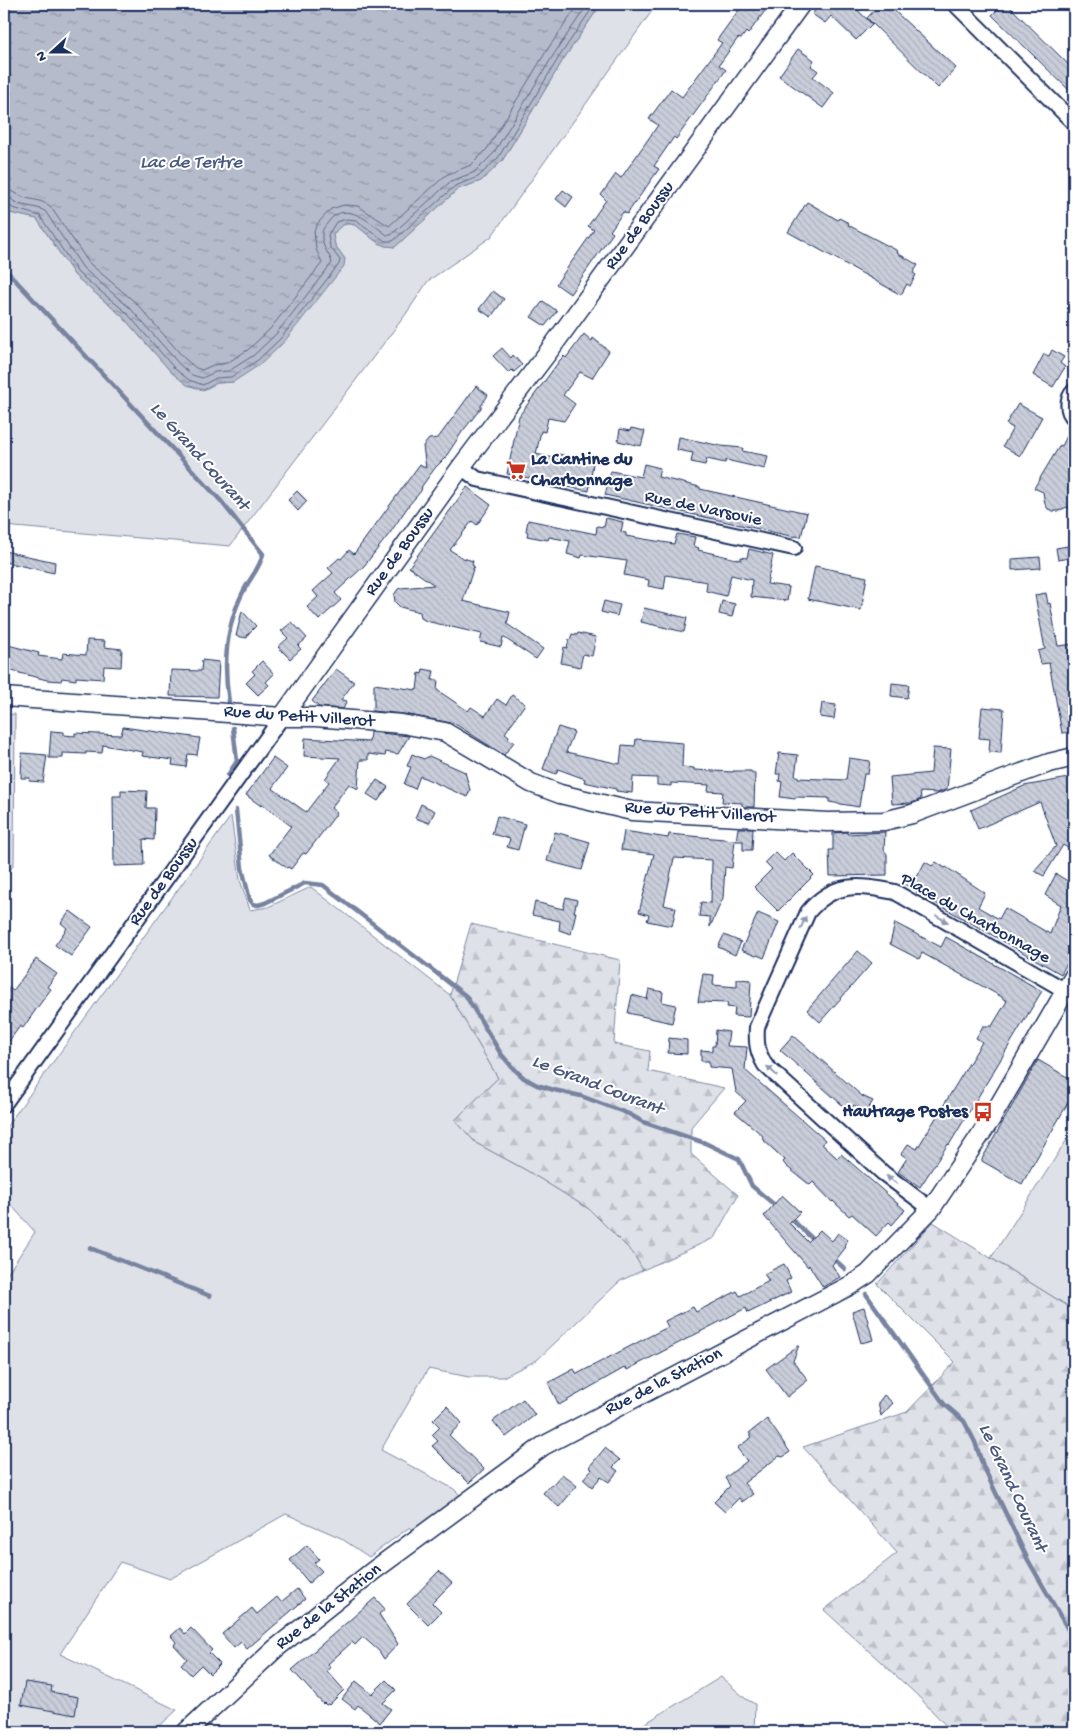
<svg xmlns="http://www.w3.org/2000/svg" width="1078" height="1736" viewBox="0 0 1078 1736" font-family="'Gochi Hand',sans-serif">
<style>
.green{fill:#dee1e7;stroke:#7c88a2}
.forest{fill:url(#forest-firs);stroke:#7c88a2}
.water{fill:url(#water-ripples);stroke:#77839f}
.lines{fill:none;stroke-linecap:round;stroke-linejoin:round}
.shore{stroke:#596789;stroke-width:1}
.stream{stroke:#77839f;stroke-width:4.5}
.building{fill:url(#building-back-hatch);stroke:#1b2f5e}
.minor-casing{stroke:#1b2f5e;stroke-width:18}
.tertiary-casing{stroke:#1b2f5e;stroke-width:21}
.minor{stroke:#fff;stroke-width:14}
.tertiary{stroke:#fff;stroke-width:18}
.oneway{fill:#8d97ae}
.labels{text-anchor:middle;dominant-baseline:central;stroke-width:4;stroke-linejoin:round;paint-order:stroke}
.street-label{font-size:18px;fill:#1b2f5e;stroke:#fff}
.poi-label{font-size:18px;font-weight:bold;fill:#1b2f5e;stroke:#fff;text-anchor:start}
.water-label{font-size:19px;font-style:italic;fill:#49597e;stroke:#fff}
</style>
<defs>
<pattern id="forest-firs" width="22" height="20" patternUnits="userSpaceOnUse" patternTransform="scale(1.25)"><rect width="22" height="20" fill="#dee1e7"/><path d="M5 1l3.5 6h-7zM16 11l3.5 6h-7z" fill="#bec1c9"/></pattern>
<pattern id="water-ripples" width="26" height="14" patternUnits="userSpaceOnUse" patternTransform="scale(1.25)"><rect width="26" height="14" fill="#b5bbca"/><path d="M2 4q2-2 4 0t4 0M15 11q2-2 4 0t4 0" fill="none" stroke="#9298a7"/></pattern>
<pattern id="building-back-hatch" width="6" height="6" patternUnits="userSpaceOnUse" patternTransform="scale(1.25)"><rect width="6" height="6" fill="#caceda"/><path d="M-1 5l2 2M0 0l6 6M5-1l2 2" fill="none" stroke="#adb1be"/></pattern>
</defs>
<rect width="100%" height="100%" fill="#fff"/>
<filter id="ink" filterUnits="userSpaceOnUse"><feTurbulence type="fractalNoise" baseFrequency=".02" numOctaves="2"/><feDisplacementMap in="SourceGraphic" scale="10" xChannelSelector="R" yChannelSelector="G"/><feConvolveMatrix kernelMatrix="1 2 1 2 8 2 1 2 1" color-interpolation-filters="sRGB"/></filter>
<g filter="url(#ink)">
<g class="green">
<path d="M601,4h56l-166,233 -63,44 -22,33 -176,232 -226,-20v-320l6,7 27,6 38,57 47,40 50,57 31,17 14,-7 16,-1 112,-123 -10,-14 -2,-10c19,-27 30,2 50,10 3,2 8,1 12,2l63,-58 23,-8 21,-20 61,-101z"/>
<polygon points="15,714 14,863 4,883 4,715"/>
<polygon points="231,816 240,880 250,910 268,907 311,887 450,995 498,1078 455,1120 476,1143 526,1170 589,1209 633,1253 643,1270 620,1281 537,1360 503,1377 469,1377 428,1369 381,1450 454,1489 461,1496 415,1532 410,1527 369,1557 339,1537 286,1514 170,1579 120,1562 60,1654 177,1710 153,1732 4,1732 4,1279 35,1232 4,1197 4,1130"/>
<polygon points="1068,1138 1074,1139 1074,1310 991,1258"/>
<polygon points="721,1677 746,1699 755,1704 754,1732 631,1732"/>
</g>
<g class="forest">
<polygon points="471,924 620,960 614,1044 650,1051 648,1071 724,1088 691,1127 691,1154 738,1195 714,1238 643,1270 633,1253 589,1209 526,1170 476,1143 455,1120 498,1078 450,995"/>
<polygon points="933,1222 1074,1310 1074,1732 949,1732 950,1730 917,1695 824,1610 897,1553 803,1447 907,1412 955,1362 877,1284"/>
</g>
<path class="water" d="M4,4h597l-38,56 -61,101 -21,20 -23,8 -63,58c-4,-1 -9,0 -12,-2 -19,-8 -32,-37 -50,-10l2,10 10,14 -1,7 -60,76 -23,22 -28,18 -16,1 -14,7 -16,-5 -15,-12 -50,-57 -47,-40 -38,-57 -27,-6 -6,-7z"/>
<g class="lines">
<g class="shore">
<path d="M4,189c8,1 12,5 19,8 9,3 19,3 27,9l39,57 47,40 49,56 11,9 6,2 11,-5 14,-2 22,-14 21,-20 52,-66 -6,-14 -2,-18 4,-8 13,-14 13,-4 14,1 31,20 57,-51 25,-10 16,-16 60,-99 32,-46"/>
<path d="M4,197c6,0 7,2 11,5 9,5 21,4 30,9l38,57 47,40 50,57 12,10 10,3 13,-6 14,-1 25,-16 22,-21 56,-71c-2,-10 -11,-15 -10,-29 0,-5 4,-9 7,-13 17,-22 43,3 58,14h4l60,-54 24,-9 18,-18 61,-100 34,-50"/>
<polyline points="4,203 8,204 13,208 40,216 78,273 126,312 175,369 189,380 203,385 216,378 231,377 258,360 281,338 339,264 340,260 330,247 328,235 336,222 347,219 356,220 385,241 393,241 455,186 478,177 498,158 559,57 595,4"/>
</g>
<g class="stream">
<path d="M4,268l217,233 42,53c-3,14 -13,24 -20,38 -17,34 -20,73 -14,110"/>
<polyline points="228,775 237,761 233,728"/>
<polyline points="236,810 242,868 250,900 253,904 258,905 265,903 305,883 323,885 466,996 501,1054 513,1068 524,1078 537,1085 554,1090 581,1096 629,1114 643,1122 705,1143 739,1159 752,1186 777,1207"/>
<polyline points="789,1217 816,1242"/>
<polyline points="90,1248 210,1296"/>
<polyline points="833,1258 845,1269"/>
<polyline points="866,1294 944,1404 964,1421 975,1442 983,1466 1028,1560 1070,1633 1074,1659"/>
</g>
</g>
<g class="building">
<polygon points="743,4 770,4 748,34 746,32 741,39 738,38 719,65 726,70 676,139 674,137 654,166 659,169 627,214 623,212 610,231 613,233 570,294 556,284 594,230 588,226 606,200 601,195 616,174 621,178 658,125 649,119 671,89 682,97 722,43 717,40"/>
<polygon points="818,4 851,4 872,24 856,40 831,16 825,23 812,14 820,5"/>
<polygon points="880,4 887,4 956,68 938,88 867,18"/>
<polygon points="1003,4 1007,4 1074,70 1074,95 992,15"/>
<polygon points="798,49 814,60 811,66 818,71 813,77 834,93 823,108 779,76"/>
<polygon points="563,190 573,197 566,207 556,199"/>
<polygon points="807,202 838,220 839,218 849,223 848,225 898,251 897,253 918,265 913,273 916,275 910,286 907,284 901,295 788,232"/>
<polygon points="493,291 504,299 491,317 479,309"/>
<polygon points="543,301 557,311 545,326 531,317"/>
<polygon points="584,334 592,341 593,338 609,351 592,378 580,372 563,395 575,404 564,421 548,418 545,432 541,431 536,454 558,459 559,454 593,463 589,491 563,486 563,484 507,474 519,416 560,360 564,356 566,358"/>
<polygon points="502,348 511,358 513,355 522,365 514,372 512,370 509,373 493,356"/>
<polygon points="1052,350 1064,357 1060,363 1065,367 1053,387 1033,375 1044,354 1049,356"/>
<polygon points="476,386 488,395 481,406 481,408 462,432 445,458 435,468 422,486 421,491 409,505 390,533 364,566 335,593 341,600 319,620 307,607 318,597 313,591 333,573 328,568 339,558 341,559 349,550 354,554 420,464 426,468 423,446 429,439 438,438"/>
<polygon points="1018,404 1042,417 1020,456 1003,446 1013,428 1006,424"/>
<polygon points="1072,426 1074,427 1074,511 1067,507 1058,511 1053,511 1048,509 1045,504 1043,492 1034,488 1060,445 1062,446"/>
<polygon points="631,428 645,431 641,446 618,441 620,429 630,431"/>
<polygon points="679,437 721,446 743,448 742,451 768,456 765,469 726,460 725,463 707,459 705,465 691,462 693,453 677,450"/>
<polygon points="644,464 660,468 658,477 700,487 700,489 807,513 801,537 795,536 795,537 605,495 611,471 641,477"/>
<polygon points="467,487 491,505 477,525 472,521 450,550 463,558 473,561 472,565 474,566 463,601 510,612 507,624 543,649 536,659 503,637 501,647 480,642 482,634 426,621 421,618 420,612 400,607 395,602 394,595 398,589 401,588 434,585 409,567"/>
<polygon points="297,491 307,501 298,511 288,500"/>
<polygon points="606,518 623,522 621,532 626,533 626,536 674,544 677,534 695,537 693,546 699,548 698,550 741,560 741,557 747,558 749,549 773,555 767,584 789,587 787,601 751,597 752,580 731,575 726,596 706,591 707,582 666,575 664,589 648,586 649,580 624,575 627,561 582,555 581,558 567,554 570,541 549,537 548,540 527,536 528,532 526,531 528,520 596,534 597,526 604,527"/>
<polygon points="1074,545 1074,557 1058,560 1056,548"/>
<polygon points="4,551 55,562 54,573 4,562"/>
<polygon points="1040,557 1041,568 1012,570 1012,559"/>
<polygon points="815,566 867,577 861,610 808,599"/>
<polygon points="1046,593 1048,604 1050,603 1058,646 1074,644 1074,732 1062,733 1049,663 1041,664 1038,651 1045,649 1035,595"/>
<polygon points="604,601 620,605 617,616 601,612"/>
<polygon points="722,601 735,604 732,617 719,614"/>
<polygon points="644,608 687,618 684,632 641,622"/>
<polygon points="242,611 256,626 248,634 247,638 236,636"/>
<polygon points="292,622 307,638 298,646 301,649 290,659 278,647 288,638 281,631"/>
<polygon points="578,633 596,637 592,656 583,654 580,667 561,663 564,647 567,648 569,639 570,640 572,634 577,635"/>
<polygon points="87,640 105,641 104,647 122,649 121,667 104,666 103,679 76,677 76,680 62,678 61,681 47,680 4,669 4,644 39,653 38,656 62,659 63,653 86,655"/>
<polygon points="202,660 219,662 217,697 170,696 171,670 201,671"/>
<polygon points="262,661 274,674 266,682 269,685 258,695 246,683 255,674 252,671"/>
<polygon points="336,669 354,682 341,700 347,701 343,709 319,707 312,701"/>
<polygon points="423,669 434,671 432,680 438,680 437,690 468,711 471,707 485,716 497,699 506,705 512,695 525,704 505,733 509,736 508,738 514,742 504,755 452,722 451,723 404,714 372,711 373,707 374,708 374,684 417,690 419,673 422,674"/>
<polygon points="892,683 909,685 907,698 891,696"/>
<polygon points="822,703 836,705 834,719 820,717"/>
<polygon points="982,707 1004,709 1001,753 989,752 990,739 979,738"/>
<polygon points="123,727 200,738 197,755 188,754 186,767 172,765 173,760 142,756 143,752 103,745 102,753 86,752 86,754 63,753 63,758 49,758 51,731 64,732 64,735 75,736 75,733 121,735"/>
<polygon points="558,727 574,732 566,752 620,764 622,745 635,746 636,739 683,743 682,767 694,768 694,770 733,772 733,771 751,771 751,773 755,773 754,807 742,807 742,803 722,802 723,792 708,791 709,785 671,783 671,786 657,785 657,778 633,777 632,793 616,791 616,789 584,782 585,779 558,769 556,774 543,769"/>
<polygon points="370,732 409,736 398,754 386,752 385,756 368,754 368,760 360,760 358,789 349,784 331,808 337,813 306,854 303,853 291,869 288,867 287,868 269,855 291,826 262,804 261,806 246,795 273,758 287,768 272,788 306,812 329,782 325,779 340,758 304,756 305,738 369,742"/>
<polygon points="933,748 951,749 947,789 937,793 920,792 921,799 912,803 892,804 890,777 931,773"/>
<polygon points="22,753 47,755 43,782 29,781 30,778 21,778"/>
<polygon points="779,753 798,755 795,776 798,776 798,778 846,780 849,758 870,761 868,774 864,774 859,807 829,802 829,798 796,797 795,799 780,797 782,782 779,781 780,774 776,774"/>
<polygon points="412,754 424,759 429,756 465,772 470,790 467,797 420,776 415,789 404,784 411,767 407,766"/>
<polygon points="1074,777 1074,852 1063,845 1044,876 1034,871 1056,846 1040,802 978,829 971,810 1024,786"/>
<polygon points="377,780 388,787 378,801 367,794"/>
<polygon points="121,790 147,791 146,808 155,808 154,840 143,839 144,865 114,866 113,796 121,796"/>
<polygon points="421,804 435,811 429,823 415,818"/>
<polygon points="497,816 525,824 518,850 507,847 510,839 492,834"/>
<polygon points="738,828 753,828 752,850 743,850 743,841 736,841"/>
<polygon points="624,831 668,838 669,834 735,840 732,868 725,867 723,898 710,927 710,917 699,916 701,902 711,903 712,860 674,858 664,905 676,908 672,926 647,921 649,915 639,912 654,854 621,850"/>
<polygon points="555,832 590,842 582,870 547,861"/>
<polygon points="847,832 847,834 885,832 884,850 887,854 887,875 830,876 829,850 833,850 833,833"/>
<polygon points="775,852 784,861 792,853 814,875 778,911 754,887 772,869 765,862"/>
<polygon points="925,862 932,866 936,862 945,868 946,867 985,893 978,907 999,919 1005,908 1050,934 1061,905 1045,895 1056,874 1074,885 1074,951 1061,974 916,892 917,890 904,884 906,874 917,877"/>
<polygon points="566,897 577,900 574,912 576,912 571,934 559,930 560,921 532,915 535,902 563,909"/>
<polygon points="70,911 92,927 71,956 55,945 67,928 61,923"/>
<polygon points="758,913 779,922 764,958 757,955 756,956 741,950"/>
<polygon points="895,923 941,947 946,937 1042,991 949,1145 948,1144 920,1187 898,1172 907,1158 901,1154 908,1144 917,1149 982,1042 976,1038 983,1026 992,1026 1007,1001 1002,998 1002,997 922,953 919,959 890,944"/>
<polygon points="724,935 741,942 735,955 718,947"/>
<polygon points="858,951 872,963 820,1022 807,1010"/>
<polygon points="36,959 57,974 47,987 51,989 37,1008 23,1028 20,1026 4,1048 4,984 13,991"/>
<polygon points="703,974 714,975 713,985 737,987 737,979 751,980 749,1017 734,1016 735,1008 727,1007 728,1003 698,1002"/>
<polygon points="649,989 663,992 662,1002 676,1005 672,1023 628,1013 632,995 647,999"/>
<polygon points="716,1030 729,1032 727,1046 747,1047 745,1070 825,1140 822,1144 837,1158 841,1154 905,1210 892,1225 889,1222 876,1236 852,1214 849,1216 833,1201 832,1202 813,1182 810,1185 786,1166 783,1162 785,1160 762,1139 763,1137 762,1135 735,1112 746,1101 736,1092 732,1069 709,1067 709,1061 701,1061 701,1050 712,1051 712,1046 715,1046"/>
<polygon points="793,1035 862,1096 873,1101 866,1112 854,1105 849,1111 780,1050"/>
<polygon points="669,1038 687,1040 687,1054 668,1053"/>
<polygon points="1038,1060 1074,1081 1074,1092 1022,1184 982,1161 982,1159"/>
<polygon points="782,1195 800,1212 789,1223 808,1242 820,1230 832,1241 838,1233 848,1240 844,1245 846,1247 832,1265 840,1277 823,1287 809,1265 808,1267 764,1216"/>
<polygon points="784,1264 791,1278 786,1281 791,1292 748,1313 746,1308 627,1370 626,1367 559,1405 548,1383 574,1369 577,1374 646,1338 668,1327 665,1321 693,1307 696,1312 737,1291 740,1296 769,1281 764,1274"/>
<polygon points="864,1307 873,1340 861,1343 852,1311"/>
<polygon points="799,1345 793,1361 808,1380 787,1397 766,1369"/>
<polygon points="884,1395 893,1403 881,1416 878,1403"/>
<polygon points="523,1399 535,1415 506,1437 493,1421"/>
<polygon points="447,1406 462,1423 449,1435 484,1469 469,1483 432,1446 438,1441 432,1435 440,1427 433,1420"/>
<polygon points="767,1419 790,1452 783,1457 779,1456 744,1483 753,1494 742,1502 739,1498 725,1512 714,1502 730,1486 725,1478 747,1461 737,1448 752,1437 749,1433"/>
<polygon points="605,1448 620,1460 613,1467 618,1471 609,1482 601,1477 592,1487 583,1479 592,1469 589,1467"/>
<polygon points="562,1474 577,1486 559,1507 543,1493 550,1485 553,1484"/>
<polygon points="307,1545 319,1559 314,1563 322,1571 309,1583 290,1560"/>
<polygon points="439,1571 452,1583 432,1603 441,1612 428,1625 407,1604"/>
<polygon points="297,1589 305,1599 247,1649 241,1642 234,1648 222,1634 252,1608 257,1614 277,1597 281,1602"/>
<polygon points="375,1598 385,1609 379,1614 398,1644 384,1659 379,1651 363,1637 355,1645 352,1642 328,1664 330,1667 327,1671 344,1690 329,1705 328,1704 326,1705 324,1703 323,1704 292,1670"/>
<polygon points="180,1628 185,1634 191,1628 212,1650 209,1653 220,1664 210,1674 201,1665 191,1675 181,1664 187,1659 174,1645 176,1642 171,1636"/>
<polygon points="386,1680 396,1690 383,1703 391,1709 380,1723 358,1705 355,1709 342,1699 356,1681 372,1694"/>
<polygon points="25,1682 52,1686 51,1692 78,1697 75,1715 21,1705"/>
</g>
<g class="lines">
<defs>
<g id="minor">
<polyline points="955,4 1074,123"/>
<path d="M1074,391c-7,7 -8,20 0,27"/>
<polyline points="461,467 477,479 794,548"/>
<polyline points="4,1104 282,717"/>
<path d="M931,1209l-48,-36 -118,-108c-8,-13 -9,-23 -8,-38l51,-115c26,-31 51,-27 87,-20l171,99"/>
</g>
<g id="tertiary">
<polyline points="4,697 282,717 315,717 402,724 445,732 531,783 560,794 632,811 827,822 884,821 912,814 1008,778 1049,763 1074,757"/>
<polyline points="282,717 461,467 549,351 801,4"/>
<polyline points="186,1732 275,1649 373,1571 543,1446 851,1285 868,1274 931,1209 991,1119 1074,976"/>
</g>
</defs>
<use href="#minor" class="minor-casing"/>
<use href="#tertiary" class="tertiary-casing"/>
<use href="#minor" class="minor"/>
<use href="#tertiary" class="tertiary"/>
</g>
<defs><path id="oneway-solid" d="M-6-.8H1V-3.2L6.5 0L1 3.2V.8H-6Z" transform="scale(1.25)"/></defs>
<g class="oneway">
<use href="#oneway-solid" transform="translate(942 919) rotate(30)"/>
<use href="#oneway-solid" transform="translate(803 923) rotate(-66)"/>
<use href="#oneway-solid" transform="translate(772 1071) rotate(-137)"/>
<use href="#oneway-solid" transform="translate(892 1180) rotate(-143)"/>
</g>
</g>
<defs>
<symbol id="supermarket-bare" viewBox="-9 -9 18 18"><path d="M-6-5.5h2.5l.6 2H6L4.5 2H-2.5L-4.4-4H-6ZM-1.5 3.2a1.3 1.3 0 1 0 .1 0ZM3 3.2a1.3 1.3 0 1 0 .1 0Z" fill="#c8321e" stroke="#fff" stroke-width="2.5" paint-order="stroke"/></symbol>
<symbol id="bus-bare" viewBox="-9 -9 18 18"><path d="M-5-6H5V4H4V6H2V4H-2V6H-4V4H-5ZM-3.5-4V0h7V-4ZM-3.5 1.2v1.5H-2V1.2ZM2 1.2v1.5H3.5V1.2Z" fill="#c8321e" stroke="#fff" stroke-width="2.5" paint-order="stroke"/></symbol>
</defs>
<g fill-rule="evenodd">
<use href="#supermarket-bare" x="502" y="456" width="28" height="28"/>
<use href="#bus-bare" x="969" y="1098" width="28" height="28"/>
</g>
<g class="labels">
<g class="street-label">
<text transform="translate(640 226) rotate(-54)">Rue de Boussu</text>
<text transform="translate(703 509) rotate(12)">Rue de Varsovie</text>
<text transform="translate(400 552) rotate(-54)">Rue de Boussu</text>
<text transform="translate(299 717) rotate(4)">Rue du Petit Villerot</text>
<text transform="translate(700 813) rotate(4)">Rue du Petit Villerot</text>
<text transform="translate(164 882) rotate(-54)">Rue de Boussu</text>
<text transform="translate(975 919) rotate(29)">Place du Charbonnage</text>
<text transform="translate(664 1382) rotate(-27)">Rue de la Station</text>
<text transform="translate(329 1607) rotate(-38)">Rue de la Station</text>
</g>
<g class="poi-label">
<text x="531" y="460">La Cantine du<tspan x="531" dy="21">Charbonnage</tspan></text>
<text x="968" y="1112" text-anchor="end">Hautrage Postes</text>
</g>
<g class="water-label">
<text x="191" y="163">Lac de Tertre</text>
<text transform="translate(199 457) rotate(48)">Le Grand Courant</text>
<text transform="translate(597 1086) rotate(21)">Le Grand Courant</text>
<text transform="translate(1012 1488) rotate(65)">Le Grand Courant</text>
</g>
</g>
<rect width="1078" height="1736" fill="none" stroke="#fff" stroke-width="20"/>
<rect x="10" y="10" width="1058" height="1716" fill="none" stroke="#1b2f5e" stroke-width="2" filter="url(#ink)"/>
<g transform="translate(52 52) rotate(249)" stroke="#ffffff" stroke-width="4" paint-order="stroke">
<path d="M0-4L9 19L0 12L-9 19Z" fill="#1b2f5e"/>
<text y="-8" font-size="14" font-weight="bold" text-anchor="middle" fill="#1b2f5e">N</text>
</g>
</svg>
